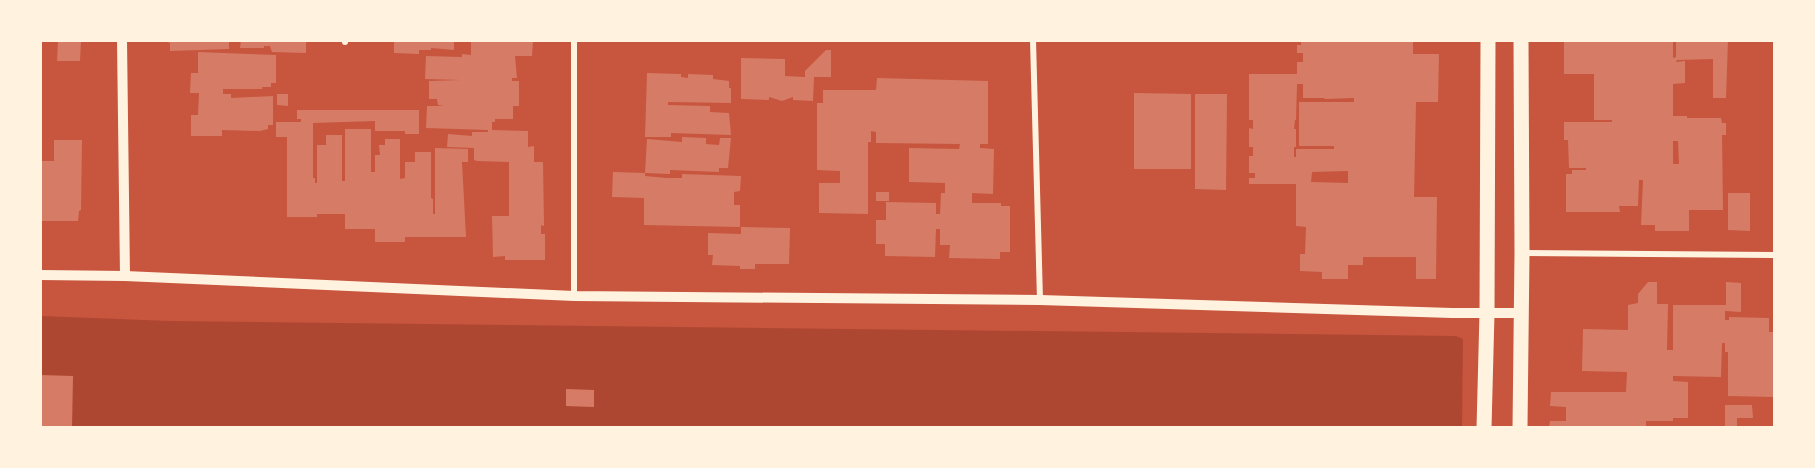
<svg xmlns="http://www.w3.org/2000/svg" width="1815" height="468" viewBox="0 0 1815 468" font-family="Lora,serif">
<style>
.green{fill:#ae4732}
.building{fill:#d67c66;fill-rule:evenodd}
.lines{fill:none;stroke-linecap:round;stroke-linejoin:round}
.minor{stroke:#fff3e0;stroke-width:6}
.tertiary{stroke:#fff3e0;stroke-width:10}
.primary{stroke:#fff3e0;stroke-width:15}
</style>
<rect width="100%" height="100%" fill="#c8553d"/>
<polygon class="green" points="41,316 170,321 1456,336 1463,339 1462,427 41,428"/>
<g class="building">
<polygon points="58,40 81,40 80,61 57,61"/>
<polygon points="164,40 229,40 229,49 170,51 170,43"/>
<polygon points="241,40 306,40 306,53 272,52 270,46 264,46 264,48 240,48"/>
<polygon points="394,40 454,40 454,50 431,48 431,50 419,50 419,54 394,53"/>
<polygon points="471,40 533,40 532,56 515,56 517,78 512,78 512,81 519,81 519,106 513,106 513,119 495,119 495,122 492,122 492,130 528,131 528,147 534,146 534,162 543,162 544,226 541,225 541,234 545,234 545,260 505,260 505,256 493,257 492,216 509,216 509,162 477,161 474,160 474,148 447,147 448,134 472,136 472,132 488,132 488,130 426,128 427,106 444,106 438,105 437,99 429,99 429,81 461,80 425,79 426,56 462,57 462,54 471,55"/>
<path d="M1301,40h112v14h26l-1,48h-22l-2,95h23l-1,82h-20v-22h-53v8h-15v14h-26v-7l-22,-1v-17h5l1,-27 -10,-1v-42h-47v-6h6v-5h-6v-17h4v-9h-4v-19l4,1v-9h-4v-46h48v-12h6v-9h-6v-8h4zM1297,84h6v14h21l1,1 29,-1v4h-55v44h35v3h-38v8h-2v-10h2v-18h-2l1,-9h1zM1348,171v12l-37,-1 1,-10z"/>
<path d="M1564,40h109v18l3,-1v-17h52l-2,58h-13v-39l-36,1 -1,2 9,-1v22l-12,1v32h14v2h34l1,5h4v12h-4l1,75h-34v21h-34v-6h-14l2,-45h-4l-1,26h-19l1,6h-54v-38h6v-4h14v-2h-17l-1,-28h-4v-18h48v-2h-18v-46h-30zM1673,141h5l1,23h-6z"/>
<polygon points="826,50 831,50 831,77 814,77 813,101 793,100 793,97 782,101 769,97 769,100 741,99 741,58 785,59 785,76 805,77 805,71"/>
<polygon points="198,52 276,55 276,83 271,83 271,87 262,87 262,89 223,89 223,94 231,94 231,98 273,96 273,125 268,125 268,129 260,131 222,130 222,136 191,136 191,115 198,115 199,93 190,93 191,73 198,73"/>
<polygon points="647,73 681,74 681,77 688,78 688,74 713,75 713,79 729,81 729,88 731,88 731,103 668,102 668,105 710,106 710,112 729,113 731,135 671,133 671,137 645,137"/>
<polygon points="877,78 988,81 988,144 980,144 980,148 994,149 993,194 972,193 972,203 1001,203 1001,206 1010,206 1010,252 1000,252 1000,259 949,258 950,245 940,245 940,229 936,229 935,257 885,256 885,244 876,244 876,220 886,220 886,202 936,203 936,214 940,214 941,193 945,193 945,183 909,182 909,148 959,149 960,144 876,143 876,132 871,131 871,142 868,142 868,214 819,213 819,183 840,183 840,171 817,170 817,103 823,103 823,90 876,90"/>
<polygon points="1134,93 1191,94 1191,169 1134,169"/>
<polygon points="277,94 288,94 288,106 277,105"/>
<polygon points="1195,94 1227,94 1226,190 1195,189"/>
<polygon points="297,110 419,110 419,134 405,134 405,131 375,131 375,121 313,123 313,178 315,178 315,183 317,183 317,145 326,145 326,135 342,135 342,181 345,181 345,129 371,129 371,172 375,172 375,155 380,155 379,145 385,145 385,139 400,139 400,179 405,178 405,162 415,162 415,152 431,152 431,198 433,199 433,214 435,214 435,148 468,149 468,162 462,162 466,237 405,237 405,242 375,242 375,229 345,229 345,214 317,214 317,217 287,217 287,137 276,137 276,122 301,122 301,119 297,119"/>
<polygon points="682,137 706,138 706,144 719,145 720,138 731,138 728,168 719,168 719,172 670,170 670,174 645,173 647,139 682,142"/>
<polygon points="54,140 82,140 81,210 79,211 78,221 40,221 40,161 54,161"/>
<polygon points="613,172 645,173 645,176 667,178 682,178 682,174 741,176 740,191 734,192 734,205 740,205 740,227 644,225 644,198 612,197"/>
<rect x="876" y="192" width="13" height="9"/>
<polygon points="1728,193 1750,193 1750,231 1728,230"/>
<polygon points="741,227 790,228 789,264 755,264 755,269 740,269 740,266 712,265 713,255 708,255 708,233 741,234"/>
<polygon points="1648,282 1657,282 1657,304 1668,304 1667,350 1673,350 1673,305 1726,305 1726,282 1741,283 1741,312 1725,311 1725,320 1729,320 1729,317 1769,318 1769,332 1774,332 1774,397 1728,396 1728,352 1725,352 1725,343 1722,343 1721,377 1673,376 1673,381 1688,382 1688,418 1673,418 1673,421 1646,421 1646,428 1549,428 1550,421 1566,421 1566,407 1550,406 1551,392 1626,392 1627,372 1582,371 1583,329 1628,330 1628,305 1638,303 1638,294"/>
<polygon points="40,375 73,376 72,428 40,428"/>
<polygon points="566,389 594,390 594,407 566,406"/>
<polygon points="1725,405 1752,405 1753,418 1737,418 1737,428 1725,428"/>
</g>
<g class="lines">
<g class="minor">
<polyline points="345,40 345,42"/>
<polyline points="1033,40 1040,300"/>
<polyline points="1523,253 1774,255"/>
<polyline points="574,296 574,40"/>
</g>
<g class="tertiary">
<polyline points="122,40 125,276"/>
<polyline points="40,275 125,276 574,296 1040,300 1452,313 1522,313"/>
</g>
<g class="primary">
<polyline points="1484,428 1487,313 1488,40"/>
<polyline points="1520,428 1522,253 1521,40"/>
</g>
</g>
<rect width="1815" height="468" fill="none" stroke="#fff3e0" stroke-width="84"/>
</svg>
